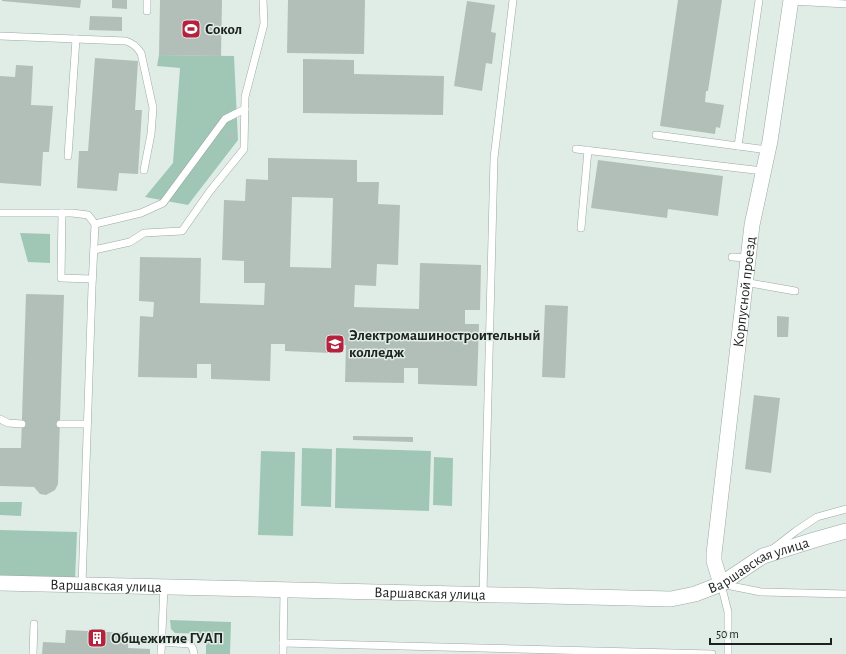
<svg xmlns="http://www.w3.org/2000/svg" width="846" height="654" viewBox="0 0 846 654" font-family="'Alegreya Sans',sans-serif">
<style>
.green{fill:#a0c7b6}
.building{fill:#b2bfb9;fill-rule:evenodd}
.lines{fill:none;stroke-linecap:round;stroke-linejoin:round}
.service-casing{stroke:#9ca9a3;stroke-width:8}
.minor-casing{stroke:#9ca9a3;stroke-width:16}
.service{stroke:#fff;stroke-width:7}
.minor{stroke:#fff;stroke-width:15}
.labels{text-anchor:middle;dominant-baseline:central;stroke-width:3;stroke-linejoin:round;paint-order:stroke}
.poi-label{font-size:15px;font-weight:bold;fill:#1d2220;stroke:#e0ede7;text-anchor:start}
.street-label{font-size:15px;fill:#1d2220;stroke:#e0ede7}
</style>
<rect width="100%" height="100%" fill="#e0ede7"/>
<g class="green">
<polygon points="159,55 234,56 238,140 188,205 145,197 173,163 180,68 157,66"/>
<polygon points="20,233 50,234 50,263 28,262"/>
<polygon points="302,448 332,449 331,507 301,506"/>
<polygon points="336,448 431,451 429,511 335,508"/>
<polygon points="261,451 295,452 293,536 258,535"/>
<polygon points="434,457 453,458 452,506 433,505"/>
<polygon points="0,502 22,502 21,516 0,515"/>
<polygon points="0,530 77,532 75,580 0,578"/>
<polygon points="170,620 231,622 230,654 206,654 206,634 175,633 171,629"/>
</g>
<g class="building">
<polygon points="2,0 81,0 80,8 2,1"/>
<polygon points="112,0 127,0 127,9 112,8"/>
<polygon points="160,0 222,0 221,56 159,55"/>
<polygon points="288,0 365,0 364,54 287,53"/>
<polygon points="678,0 722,0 708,91 706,91 705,102 724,105 720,128 716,127 715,134 660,126"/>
<polygon points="467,1 495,5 491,32 496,33 492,64 486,63 482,91 454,86"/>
<polygon points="90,16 122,17 122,31 89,30"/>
<polygon points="95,58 138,61 135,110 142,110 138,174 119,173 117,191 77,188 79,151 88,151"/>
<polygon points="303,59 354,60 354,74 444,76 443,115 303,113"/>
<polygon points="16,65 33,66 31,105 53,106 49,152 43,152 41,186 0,183 0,76 15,77"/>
<rect x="228" y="133" width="6" height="5"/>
<path d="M268,158l89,2v22h22l-1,22 22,1 -2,60 -21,-1 -1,22 -21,-1 -1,22 65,2 1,-46 61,2 -1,45h-15v14h14l-2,62 -59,-2v-16h-14v15l-59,-1 1,-37h-15v8l-46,-2v-7h-14l-1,37 -59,-2v-15h-14v14l-59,-1 2,-61 13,1 1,-15 -15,-1 1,-44 61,1 -1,45 64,2 1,-22h-21v-22l-22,-1 2,-60 21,1 1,-22 22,1zM292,197l41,1 -2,70 -41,-1z"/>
<polygon points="598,160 723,176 718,216 668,209 667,218 591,208"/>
<polygon points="26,294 64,295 58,484 55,490 46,495 40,494 34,487 0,486 0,448 21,448"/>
<polygon points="545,305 568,306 565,378 542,377"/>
<polygon points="777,316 789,317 788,337 777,337"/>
<polygon points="754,395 780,398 771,473 745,469"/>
<polygon points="353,436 413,437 413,442 353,440"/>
<polygon points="66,630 129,633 128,648 150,649 150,654 42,654 43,642 65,643"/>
</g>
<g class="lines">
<defs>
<g id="service">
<polyline points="791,1 846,4"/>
<polyline points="147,11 147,0"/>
<path d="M0,36l126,5c7,2 11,6 15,12l12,55 -2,26 -7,36"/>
<polyline points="656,135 768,150"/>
<polyline points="738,146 759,0"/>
<polyline points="576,149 763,171"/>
<polyline points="68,156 76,39"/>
<polyline points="0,213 72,213 88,215 95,224 92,287 82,585"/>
<polyline points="62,213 61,278 92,279"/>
<polyline points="95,224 141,213 163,203 225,119 245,109"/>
<polyline points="581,228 588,150"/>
<polyline points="94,250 130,242 144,233 182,231 210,191 244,149 245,97 264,24 263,0"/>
<polyline points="732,257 747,258"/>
<polyline points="744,282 795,291"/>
<polyline points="0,419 8,423 22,424"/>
<polyline points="60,424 87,424"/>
<polyline points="774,548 796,531 817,517 846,509"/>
<polyline points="483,594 494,158 513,0"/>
<polyline points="162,642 190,644 193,649 194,654"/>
<polyline points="283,643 712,654"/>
<polyline points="33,654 34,624"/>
<polyline points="161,654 164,587"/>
<polyline points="283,654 284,590"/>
<polyline points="728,654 728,612 721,584 761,592 846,594"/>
</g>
<g id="minor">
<path id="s1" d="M0,583l671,16 24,-5 26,-10 42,-28 51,-16 32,-9"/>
<path id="s2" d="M721,584l-7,-23v-7l38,-329 18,-84 21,-141"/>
</g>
</defs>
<use href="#service" class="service-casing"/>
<use href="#minor" class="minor-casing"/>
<use href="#service" class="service"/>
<use href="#minor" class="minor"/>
</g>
<defs>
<symbol id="stadium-square" viewBox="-11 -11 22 22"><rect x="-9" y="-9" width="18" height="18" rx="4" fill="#b4223d" stroke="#e0ede7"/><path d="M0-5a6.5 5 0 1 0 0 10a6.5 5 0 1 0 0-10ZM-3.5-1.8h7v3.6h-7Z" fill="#fff"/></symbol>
<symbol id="university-square" viewBox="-11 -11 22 22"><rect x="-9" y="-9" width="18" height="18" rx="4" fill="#b4223d" stroke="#e0ede7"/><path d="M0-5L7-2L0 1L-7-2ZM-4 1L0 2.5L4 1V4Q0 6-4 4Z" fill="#fff"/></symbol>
<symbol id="building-square" viewBox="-11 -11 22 22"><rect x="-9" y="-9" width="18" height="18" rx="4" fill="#b4223d" stroke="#e0ede7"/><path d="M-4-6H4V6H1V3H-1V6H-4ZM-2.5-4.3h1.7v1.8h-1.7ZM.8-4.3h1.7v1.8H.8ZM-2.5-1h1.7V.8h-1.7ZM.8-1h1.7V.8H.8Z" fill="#fff"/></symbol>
</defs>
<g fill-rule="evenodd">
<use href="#stadium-square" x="180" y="18" width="22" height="22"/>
<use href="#university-square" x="324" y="333" width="22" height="22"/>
<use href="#building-square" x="86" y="627" width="22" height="22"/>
</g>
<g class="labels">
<g class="poi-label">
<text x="205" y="29">Сокол</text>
<text x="349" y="335">Электромашиностроительный<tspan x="349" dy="17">колледж</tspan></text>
<text x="111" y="638">Общежитие ГУАП</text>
</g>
<g class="street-label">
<text stroke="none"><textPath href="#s2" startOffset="295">Корпусной проезд</textPath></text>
<text stroke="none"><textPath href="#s1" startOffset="766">Варшавская улица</textPath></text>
<text stroke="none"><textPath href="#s1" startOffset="106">Варшавская улица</textPath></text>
<text stroke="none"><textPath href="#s1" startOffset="430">Варшавская улица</textPath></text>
</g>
</g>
<path d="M710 638v6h121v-6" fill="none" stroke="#1d2220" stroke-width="2"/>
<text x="716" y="638" font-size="12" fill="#1d2220" stroke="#e0ede7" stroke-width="3" paint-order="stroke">50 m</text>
</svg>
